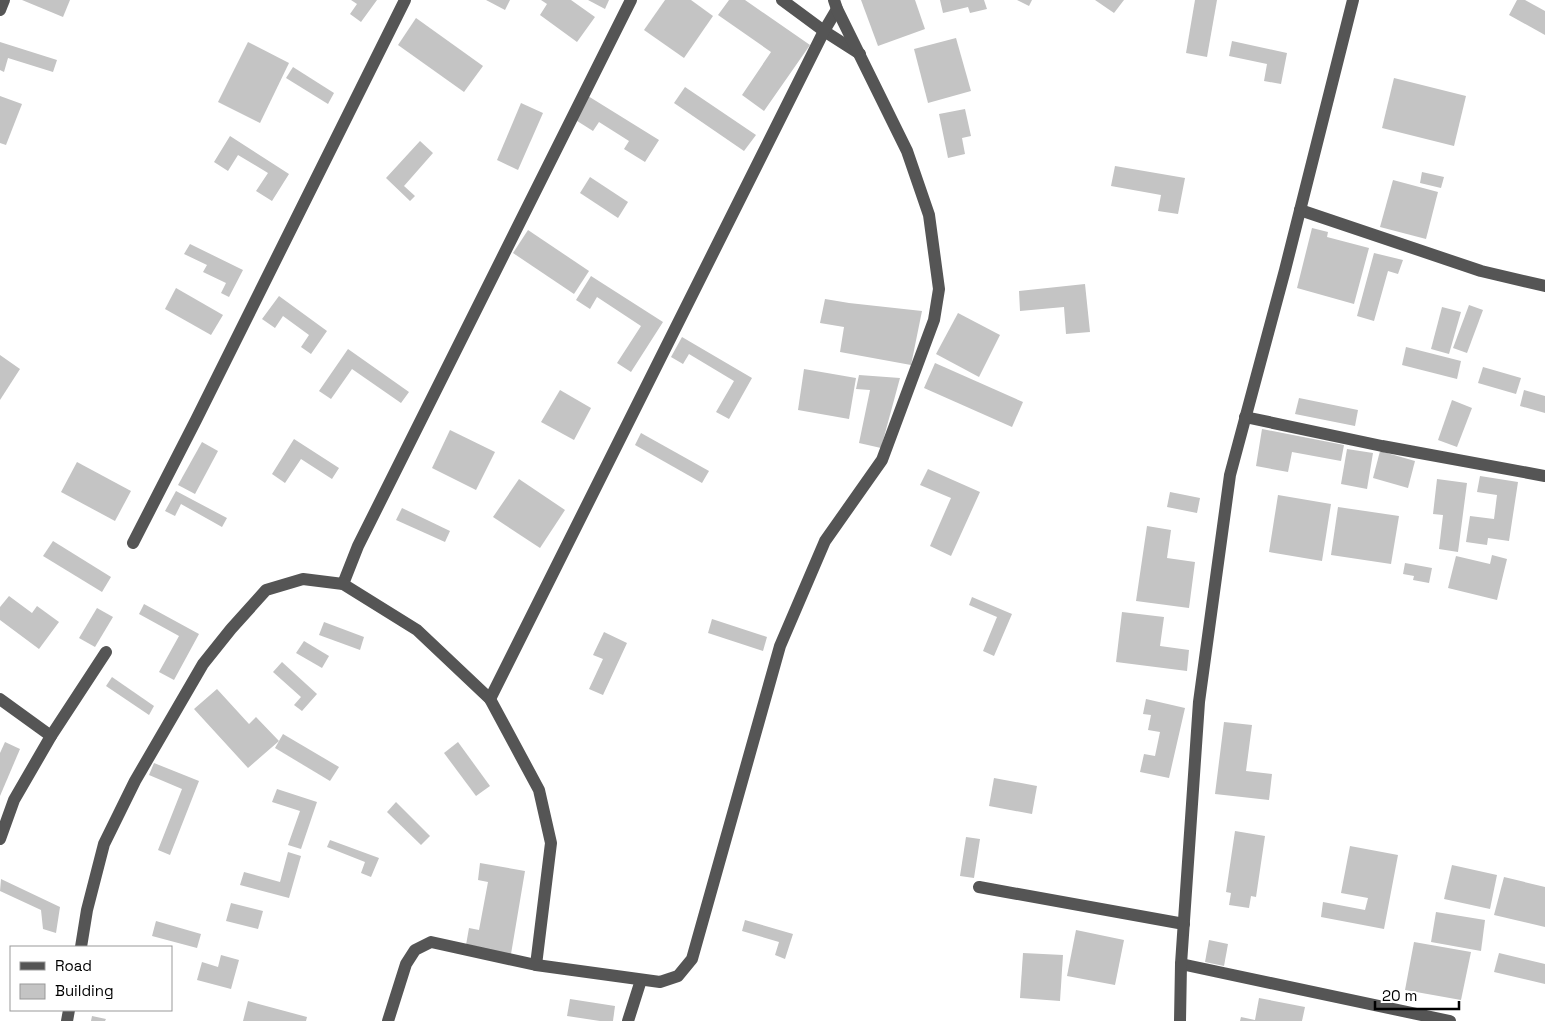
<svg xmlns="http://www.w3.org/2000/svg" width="1545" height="1021" viewBox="0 0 1545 1021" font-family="'Space Grotesk',sans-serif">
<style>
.building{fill:#c4c4c4}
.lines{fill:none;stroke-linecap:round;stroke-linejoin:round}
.minor{stroke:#555;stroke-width:12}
</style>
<rect width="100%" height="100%" fill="#fff"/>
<g class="building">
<polygon points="22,0 70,0 63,17"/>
<polygon points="351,0 377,0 361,22 350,14 357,4"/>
<polygon points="486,0 510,0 505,10"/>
<polygon points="541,0 571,0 595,17 577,42 540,15 547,4"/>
<polygon points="588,0 609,0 605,9"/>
<polygon points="665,0 691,0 713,16 684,58 644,30"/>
<polygon points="729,0 745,0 810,45 764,111 742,95 771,52 718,15"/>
<polygon points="861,0 915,0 925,29 878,46"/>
<polygon points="940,0 984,0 987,9 970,13 968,7 943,13"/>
<polygon points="1017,0 1032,0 1029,6"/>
<polygon points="1095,0 1124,0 1114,13"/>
<polygon points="1195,0 1217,0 1207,57 1186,53"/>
<polygon points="1517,0 1525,0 1545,11 1545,35 1509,15"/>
<polygon points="416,18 483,66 464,92 398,45"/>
<polygon points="956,38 971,91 928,103 914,49"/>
<polygon points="1232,41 1287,53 1281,84 1264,81 1267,64 1229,56"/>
<polygon points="0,42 57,60 53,72 8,58 4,72 0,70"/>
<polygon points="248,42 289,63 260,123 218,102"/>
<polygon points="293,67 334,93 328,104 286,78"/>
<polygon points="1394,78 1466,96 1454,146 1382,128"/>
<polygon points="685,87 756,135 744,151 674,103"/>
<polygon points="0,96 22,104 6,145 0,143"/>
<polygon points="588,96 659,140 645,162 624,149 629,141 599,122 593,131 574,119"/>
<polygon points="521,103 543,113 518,170 497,160"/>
<polygon points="965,109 971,136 962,138 965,154 948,158 939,114"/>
<polygon points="230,136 289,174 272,201 256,191 268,173 238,155 228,171 214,162"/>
<polygon points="420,141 433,153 404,186 415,196 410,201 386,178"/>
<polygon points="1115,166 1185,178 1178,214 1158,211 1161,195 1111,186"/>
<polygon points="1422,172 1444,177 1441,188 1420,183"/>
<polygon points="590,177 628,202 618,218 580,193"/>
<polygon points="1393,180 1438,192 1426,239 1380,227"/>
<polygon points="1312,228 1328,232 1327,237 1369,248 1354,304 1297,288"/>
<polygon points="528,230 589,271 574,294 513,253"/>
<polygon points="190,244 243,270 229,297 221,293 226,283 203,272 207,265 184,254"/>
<polygon points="1374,253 1403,260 1398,274 1388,271 1374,321 1357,316"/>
<polygon points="591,276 663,322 631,372 617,363 641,326 597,297 590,309 576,300"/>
<polygon points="1085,284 1090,332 1066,334 1064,307 1020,311 1019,291"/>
<polygon points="176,288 223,315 211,335 165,309"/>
<polygon points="279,296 327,331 311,354 301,347 309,335 283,316 275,328 262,319"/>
<polygon points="825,299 849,303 922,311 911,365 840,352 844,327 820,323"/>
<polygon points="1469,305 1483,310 1467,353 1453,348"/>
<polygon points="1442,307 1461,312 1449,354 1431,349"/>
<polygon points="958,313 1000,335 979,377 936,354"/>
<polygon points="682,337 752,378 729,419 716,412 734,381 689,354 683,364 671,357"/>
<polygon points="1406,347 1461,361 1457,379 1402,365"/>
<polygon points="348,349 409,392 401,403 352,369 331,399 319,391"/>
<polygon points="0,355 20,369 0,400"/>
<polygon points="935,363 1023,402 1012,427 924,388"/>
<polygon points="1483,367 1521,378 1516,394 1478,383"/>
<polygon points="804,369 856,378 849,419 798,410"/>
<polygon points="859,375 900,378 881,448 859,443 870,390 856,389"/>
<polygon points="560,390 591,408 574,440 541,422"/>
<polygon points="1524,390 1545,396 1545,413 1520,406"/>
<polygon points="1299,398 1358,410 1355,426 1295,414"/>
<polygon points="1452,400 1472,408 1457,447 1438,440"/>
<polygon points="1262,429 1344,445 1341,461 1292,452 1288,472 1256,466"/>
<polygon points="450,430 495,452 476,490 432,468"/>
<polygon points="641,433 709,471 702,483 635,445"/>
<polygon points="294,439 339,468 332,479 301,459 285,483 272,474"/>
<polygon points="202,442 218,451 195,494 178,485"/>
<polygon points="1347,449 1373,453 1367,489 1341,484"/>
<polygon points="1380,451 1415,461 1408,488 1373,478"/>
<polygon points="77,462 131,491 115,521 61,492"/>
<polygon points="928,469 980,492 951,556 930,546 951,498 920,485"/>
<polygon points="1480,476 1518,482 1509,541 1488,538 1487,545 1466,542 1470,516 1494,519 1497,495 1477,492"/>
<polygon points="519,479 565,510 540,548 493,517"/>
<polygon points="1437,479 1467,483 1458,552 1439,549 1443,515 1433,514"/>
<polygon points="176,491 227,518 222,527 181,504 175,516 165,511"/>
<polygon points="1170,492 1200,498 1197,513 1167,507"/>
<polygon points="1278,495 1331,504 1322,561 1269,552"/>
<polygon points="1338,507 1399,516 1391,564 1331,555"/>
<polygon points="402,508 450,531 445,542 396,520"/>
<polygon points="1147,526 1171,530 1167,558 1195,562 1189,608 1136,601"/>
<polygon points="53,541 111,577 102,592 43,556"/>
<polygon points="1492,555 1507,559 1497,600 1448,588 1456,556 1490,564"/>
<polygon points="1405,563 1432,568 1429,583 1413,580 1414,576 1403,574"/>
<polygon points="9,596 32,613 37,606 59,622 39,649 0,620 0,607"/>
<polygon points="972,597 1012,614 994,656 983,651 997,617 969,605"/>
<polygon points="144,604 199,634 174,680 159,672 179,636 139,614"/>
<polygon points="97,608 113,617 95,647 79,638"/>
<polygon points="1122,612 1164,617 1160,646 1189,650 1187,671 1116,662"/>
<polygon points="712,619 767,637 763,651 708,633"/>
<polygon points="324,622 364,637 360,650 319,635"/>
<polygon points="604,632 627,643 603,695 589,689 603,659 593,655"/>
<polygon points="304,641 329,656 322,668 296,653"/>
<polygon points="282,662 317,694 302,711 294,705 301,697 273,672"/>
<polygon points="112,677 154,706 149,715 106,686"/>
<polygon points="217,689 249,724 256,717 279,741 248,768 194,709"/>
<polygon points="1146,699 1185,708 1169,778 1140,772 1144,754 1155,756 1160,732 1148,730 1151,715 1143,714"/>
<polygon points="1224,722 1252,725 1246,771 1272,774 1269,800 1215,794"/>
<polygon points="283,734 339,767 330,781 275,748"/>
<polygon points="5,742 20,749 0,796 0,753"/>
<polygon points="458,742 490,786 476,796 444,753"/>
<polygon points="154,763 199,781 170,855 158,850 182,789 149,775"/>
<polygon points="994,778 1037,786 1032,814 989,806"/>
<polygon points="277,789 317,802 301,849 288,845 300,811 272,802"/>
<polygon points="396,802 430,836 421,845 387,812"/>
<polygon points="1235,831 1265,836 1256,897 1251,896 1249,908 1229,905 1231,893 1226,892"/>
<polygon points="966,837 980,839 974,878 960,876"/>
<polygon points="330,840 379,858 371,877 361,873 365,862 327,847"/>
<polygon points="1350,846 1398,855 1384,929 1321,917 1323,902 1365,910 1368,898 1341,893"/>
<polygon points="288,852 301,856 289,898 240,885 244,872 280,882"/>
<polygon points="480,863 525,871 511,954 466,945 469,928 479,930 488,882 478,880"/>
<polygon points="1452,865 1497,875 1490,909 1444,899"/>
<polygon points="1504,877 1545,887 1545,927 1494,915"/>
<polygon points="1,879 60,907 56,933 43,929 41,910 0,891"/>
<polygon points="231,903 263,911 258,929 226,921"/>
<polygon points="1436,912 1485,920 1481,951 1431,942"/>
<polygon points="745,920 793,934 785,959 775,955 779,942 742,931"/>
<polygon points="156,921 201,934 197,948 152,936"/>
<polygon points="1076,930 1124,940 1115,985 1067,976"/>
<polygon points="1209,940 1228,944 1224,966 1205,962"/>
<polygon points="1414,942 1471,952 1461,1000 1405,990"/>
<polygon points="1023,953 1063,955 1060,1001 1020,998"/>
<polygon points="1499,953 1545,964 1545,984 1494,972"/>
<polygon points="221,955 239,960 231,989 197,980 202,962 218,967"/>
<polygon points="1259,998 1305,1007 1302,1021 1240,1021 1241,1017 1255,1020"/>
<polygon points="570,999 615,1006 613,1021 600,1021 567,1016"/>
<polygon points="248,1001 307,1017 306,1021 243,1021"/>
<polygon points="92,1016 106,1019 105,1021 91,1021"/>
</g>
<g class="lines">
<g class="minor">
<polyline points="782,0 824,31 860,54"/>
<polyline points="0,10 4,0"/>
<polyline points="1300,210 1481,271 1545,286"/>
<polyline points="1245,417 1382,446 1545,476"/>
<polyline points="133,543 196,420 405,0"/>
<polyline points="343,584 358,546 631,0"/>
<polyline points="0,699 51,736"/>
<polyline points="490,699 824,31 837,9"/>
<polyline points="0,839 14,800 51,736 106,652"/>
<polyline points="979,887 1184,924"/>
<polyline points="81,947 87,910 104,844 135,781 203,664 231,629 266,590 303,579 343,584 417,630 490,699 539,790 551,843 536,965"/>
<polyline points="1181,964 1450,1021"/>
<polyline points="67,1021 69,1010"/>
<polyline points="388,1021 406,964 415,950 431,942 536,965 660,982 678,976 692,959 780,646 825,541 882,460 934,320 939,289 929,215 907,151 837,9 834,0"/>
<polyline points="628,1021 641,980"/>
<polyline points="1180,1021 1181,964 1199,702 1230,475 1285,270 1353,0"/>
</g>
</g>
<rect x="10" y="946" width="162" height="65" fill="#ffffff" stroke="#999999"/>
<rect x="20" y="962" width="25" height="8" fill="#555555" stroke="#999999"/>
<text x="55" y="971" font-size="15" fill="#000000">Road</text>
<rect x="20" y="984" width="25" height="15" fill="#c4c4c4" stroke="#999999"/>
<text x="55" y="996" font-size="15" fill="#000000">Building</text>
<path d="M1375 1001v8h84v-8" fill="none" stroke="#000000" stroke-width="2.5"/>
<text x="1382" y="1001" font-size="15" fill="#000000" stroke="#ffffff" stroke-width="4" paint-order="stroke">20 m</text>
</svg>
